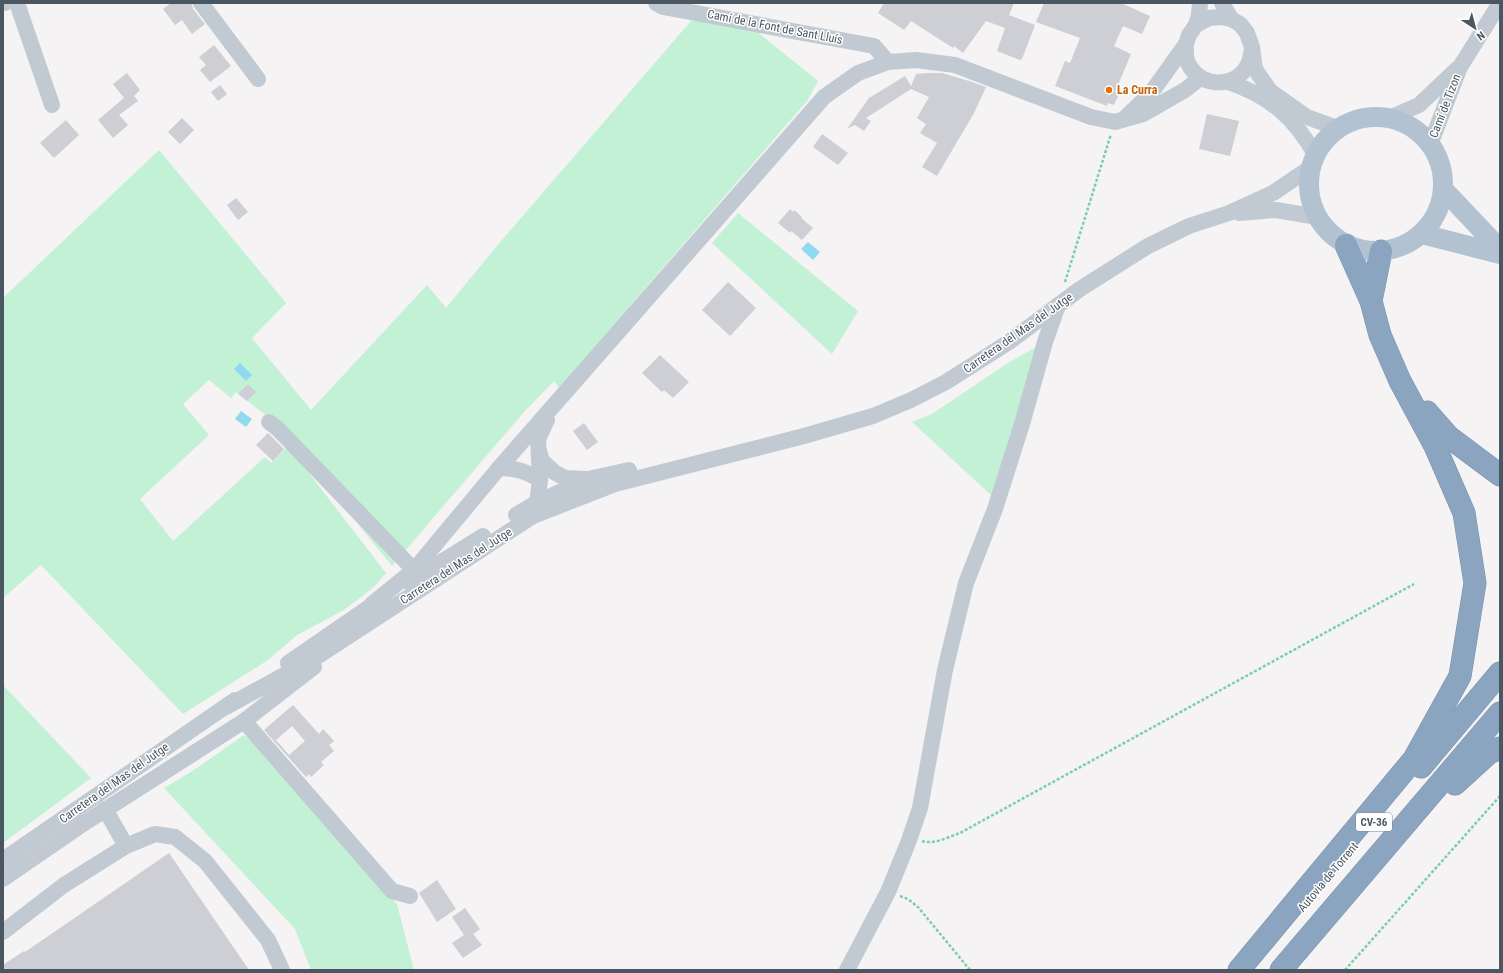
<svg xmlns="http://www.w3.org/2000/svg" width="1503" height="973" viewBox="0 0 1503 973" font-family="'Roboto Condensed',sans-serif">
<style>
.green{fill:#c3f1d5}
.water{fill:#90daee}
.building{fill:#cdcfd5;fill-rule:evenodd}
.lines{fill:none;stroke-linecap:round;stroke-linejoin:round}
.highway-casing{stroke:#7690ad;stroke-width:23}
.path{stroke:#7ad0a6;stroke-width:2.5;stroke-dasharray:3 2;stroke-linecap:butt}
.minor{stroke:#c1cad2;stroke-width:16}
.major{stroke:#b3c2d1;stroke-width:20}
.highway{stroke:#8ba5c1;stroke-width:22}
.food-dot{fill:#e8710a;stroke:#fff;stroke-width:1.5}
.labels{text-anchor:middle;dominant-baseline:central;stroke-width:3;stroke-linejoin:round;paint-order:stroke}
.shield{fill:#fff;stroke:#808990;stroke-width:1}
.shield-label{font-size:11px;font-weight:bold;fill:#4a5661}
.street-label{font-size:12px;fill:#4a5661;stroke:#fff}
.food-label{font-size:12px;font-weight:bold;fill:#c56008;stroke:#fff;text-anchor:start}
</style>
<rect width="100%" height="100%" fill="#f5f3f3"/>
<g class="green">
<polygon points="714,20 750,26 818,81 807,101 559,388 554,381 524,412 392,566 277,424 236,392 231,398 209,380 183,404 209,435 140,499 173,541 265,457 271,463 288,446 386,573 375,586 356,601 342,611 297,635 268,660 183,714 41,565 3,598 3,298 159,150 286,303 252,338 311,410 427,285 446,308 502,240 691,21"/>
<polygon points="738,213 858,311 832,354 712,243"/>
<polygon points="1038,346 992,496 912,422 932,414 1008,363"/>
<polygon points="3,685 91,778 3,843"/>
<polygon points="244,735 251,740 397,904 414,970 311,970 295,929 164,788 194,770"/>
</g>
<g class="water">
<polygon points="808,242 820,252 813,260 801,249"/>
<polygon points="240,363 252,375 246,381 234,369"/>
<polygon points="241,411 252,419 246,427 235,419"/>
</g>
<g class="building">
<polygon points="171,3 192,3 193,9 205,24 192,34 182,20 175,25 163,9"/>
<polygon points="884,3 1014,3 1009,15 1035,25 1022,59 1020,60 997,51 1005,28 986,21 963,53 954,46 953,48 911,21 904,30 878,13"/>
<polygon points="1044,3 1121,3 1150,16 1142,34 1123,26 1114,46 1131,54 1115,92 1119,94 1114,105 1108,103 1107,106 1055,86 1065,61 1070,63 1080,38 1036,22"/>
<polygon points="214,45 231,66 210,82 200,70 206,65 199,57"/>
<polygon points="127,73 140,90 134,96 138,101 119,115 128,125 113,138 98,120 124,98 113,84"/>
<polygon points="928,73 942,73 969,81 986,87 974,113 937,176 922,167 937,143 920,133 926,124 917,118 929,97 911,89 866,118 871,121 864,131 855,125 847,129 869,98 905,76 911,86 916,74"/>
<polygon points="220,85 227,94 218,101 211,92"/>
<polygon points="1207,114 1239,121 1230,156 1199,149"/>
<polygon points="182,118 194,130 180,144 168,132"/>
<polygon points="66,120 79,135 54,158 40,143"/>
<polygon points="822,134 848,153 838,165 813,147"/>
<polygon points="236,198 248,212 238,220 227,205"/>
<polygon points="790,209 793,212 794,210 802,217 801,218 813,228 802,240 791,231 790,233 778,223"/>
<polygon points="728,282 756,308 730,336 702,310"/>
<polygon points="660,355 689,382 673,398 664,390 662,392 642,373"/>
<polygon points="248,384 256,392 247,401 238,394"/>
<polygon points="584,423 598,442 587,450 573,431"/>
<polygon points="268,433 284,449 273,461 256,445"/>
<path d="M293,705l26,29 4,-5 11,12 -5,4 5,6 -13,11 3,3 -13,12 -2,-3 -3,3 -42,-47zM292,726l13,15 -16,14 -13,-15z"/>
<polygon points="169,853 249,970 3,970 3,965 24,951 25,952"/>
<polygon points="437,880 456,909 437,922 419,893"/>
<polygon points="465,908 480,929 473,934 482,945 463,958 452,943 464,935 452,917"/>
</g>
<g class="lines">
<defs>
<g id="highway">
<polyline points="1371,301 1381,251"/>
<polyline points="1427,412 1449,437 1500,475"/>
<polyline points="1421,767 1500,673"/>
<polyline points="1455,784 1489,753 1500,748"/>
<polyline points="1239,970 1414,759 1460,676 1475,583 1464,513 1435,446 1400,381 1380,335 1371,301 1346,245"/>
<polyline points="1281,970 1500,713"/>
</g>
</defs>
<use href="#highway" class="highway-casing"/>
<g class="path">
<polyline points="1065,282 1111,134"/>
<path d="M922,841c12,4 26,-4 38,-8l454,-249"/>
<polyline points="900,896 908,899 918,907 970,970"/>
<polyline points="1345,970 1500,796"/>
</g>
<g class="minor">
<polyline points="3,3 5,3"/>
<polyline points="17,3 52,105"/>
<polyline points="201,3 258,79"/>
<polyline points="656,3 663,7 874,46 888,62"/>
<polyline points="1222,3 1231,19"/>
<polyline points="1196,25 1199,15 1200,3"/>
<path d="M1186,44c0,6 -1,13 2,19 14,30 60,24 63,-10"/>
<path d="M1228,82c42,14 67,36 88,74"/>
<polyline points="1126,117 1151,93 1186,44 1189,35 1196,25 1209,18 1220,17 1231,19 1240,24 1247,33 1252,47 1255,69 1270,91 1307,117 1340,129"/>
<polyline points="1389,118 1419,105 1457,69"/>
<polyline points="1430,145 1460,67 1500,3"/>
<polyline points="1239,213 1276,210 1317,217"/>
<polyline points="269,422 278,429 414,570"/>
<polyline points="539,451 542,461 554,472 565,478 587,479"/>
<path d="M499,468c16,0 27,3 41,12"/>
<polyline points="536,510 540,480 538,439 547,420"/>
<polyline points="516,515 538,502 588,479 629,470"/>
<polyline points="409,582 483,536"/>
<polyline points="372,604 414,570 499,468 824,97 858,73 888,62 916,60 955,65 1091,117 1115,122 1143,114 1185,90 1200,78"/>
<polyline points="288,663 381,599"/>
<polyline points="226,707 315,658 533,516 615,484 804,436 873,416 911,400 946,382 1009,342 1080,289 1148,246 1189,226 1229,213 1273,193 1310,168"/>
<polyline points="244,721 392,891 410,896"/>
<polyline points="105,809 126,846"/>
<polyline points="3,860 235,700"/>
<polyline points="3,879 83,824 244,721 314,667"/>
<polyline points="3,932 64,885 126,846 155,834 175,837 205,861 268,940 282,970"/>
<polyline points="847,970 888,892 908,843 920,808 945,670 966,583 995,509 1022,424 1045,342 1058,305"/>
</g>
<g class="major">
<circle cx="1376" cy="184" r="67"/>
<polyline points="1443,189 1500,249"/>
<polyline points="1422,234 1500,254"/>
</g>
<use href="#highway" class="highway"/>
</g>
<circle class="food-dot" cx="1109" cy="90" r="4"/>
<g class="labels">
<rect class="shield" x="1356" y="813" width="36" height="18" rx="3"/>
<g class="shield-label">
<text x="1374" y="822">CV-36</text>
</g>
<g class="street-label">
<text transform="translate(775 27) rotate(11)">Camí de la Font de Sant Lluís</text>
<text transform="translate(1445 106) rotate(-69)">Camí de Tizon</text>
<text transform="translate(1018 333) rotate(-35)">Carretera del Mas del Jutge</text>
<text transform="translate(456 566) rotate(-33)">Carretera del Mas del Jutge</text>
<text transform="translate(114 783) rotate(-35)">Carretera del Mas del Jutge</text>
<text transform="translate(1328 877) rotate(-50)">Autovia de Torrent</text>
</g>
<g class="food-label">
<text x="1117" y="90">La Curra</text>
</g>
</g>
<rect width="1503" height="973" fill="none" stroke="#4a5661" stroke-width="8"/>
<g transform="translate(1475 28) rotate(144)" stroke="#ffffff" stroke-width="3" paint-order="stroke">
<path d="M0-3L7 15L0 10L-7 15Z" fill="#4a5661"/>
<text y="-6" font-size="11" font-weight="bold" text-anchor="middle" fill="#4a5661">N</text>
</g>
</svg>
